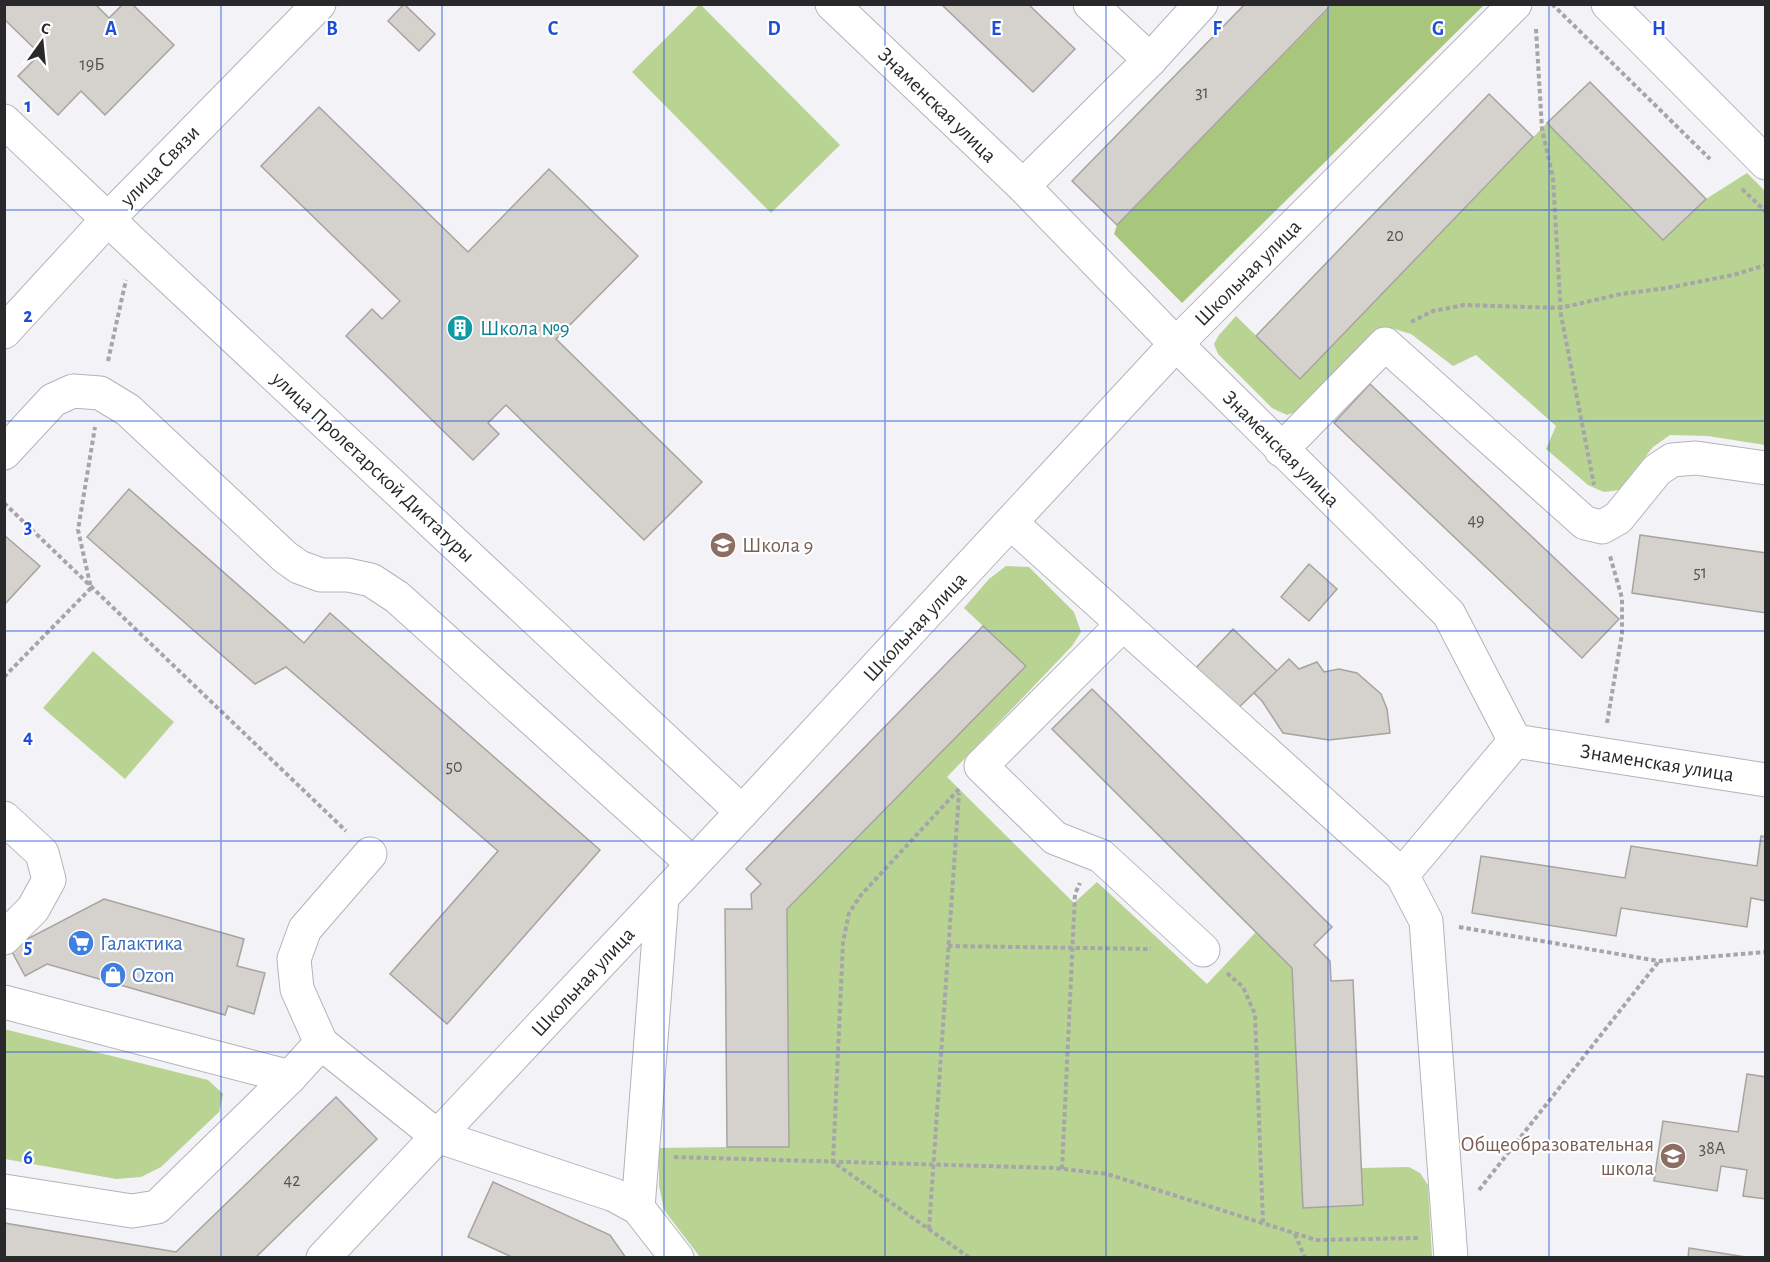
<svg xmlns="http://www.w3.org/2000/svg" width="1770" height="1262" viewBox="0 0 1770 1262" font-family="'Alegreya Sans',sans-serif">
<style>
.green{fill:#b8d392}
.forest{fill:#a9c67d}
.building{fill:#d5d2cd;stroke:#a7a49f;stroke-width:1.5}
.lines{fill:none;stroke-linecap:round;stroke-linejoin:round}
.minor-casing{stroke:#b4b3b9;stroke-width:35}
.path{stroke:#a6a6aa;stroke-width:4;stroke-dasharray:4.5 3;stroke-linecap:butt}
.minor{stroke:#fff;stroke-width:33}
.grid{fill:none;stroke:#1d4ed8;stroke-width:1.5;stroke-opacity:0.55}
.labels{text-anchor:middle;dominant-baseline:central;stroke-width:4.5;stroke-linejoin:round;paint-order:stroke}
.number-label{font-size:18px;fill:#545354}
.street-label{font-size:21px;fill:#29292b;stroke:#fff}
.culture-label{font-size:21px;fill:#0d838f;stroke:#fff;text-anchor:start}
.education-label{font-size:21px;fill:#785e54;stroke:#fff;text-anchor:start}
.shop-label{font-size:21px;fill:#366cbe;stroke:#fff;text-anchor:start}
.grid-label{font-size:20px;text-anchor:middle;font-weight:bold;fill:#1d4ed8;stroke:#fff;stroke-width:4.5;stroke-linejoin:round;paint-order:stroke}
</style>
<rect width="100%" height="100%" fill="#f2f2f7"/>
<g class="green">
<polygon points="699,5 701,5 840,145 771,213 632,72"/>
<polygon points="1547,123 1663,240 1706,199 1747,173 1765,191 1765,445 1708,436 1670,435 1653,447 1619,490 1604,492 1588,485 1546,449 1556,426 1476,355 1453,366 1411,334 1391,328 1378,334 1301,410 1287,415 1272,408 1218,354 1214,344 1219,335 1236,316 1300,379"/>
<polygon points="1006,566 1029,567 1074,612 1081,632 1072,646 947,777 1074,903 1097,882 1207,984 1256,932 1292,968 1303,1208 1363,1205 1361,1168 1409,1167 1420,1173 1428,1185 1432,1257 700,1257 664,1210 659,1186 659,1148 789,1146 787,909 1025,666 964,608 989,579"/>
<polygon points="93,651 174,722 125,779 43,708"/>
<polygon points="4,1029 208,1080 223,1094 219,1112 161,1167 141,1177 116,1179 5,1159"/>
</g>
<polygon class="forest" points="1332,5 1484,5 1182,303 1114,234 1117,225"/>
<g class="building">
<polygon points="4,4 95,4 109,18 123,4 132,4 174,45 105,115 81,91 58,115 18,76 40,54 4,19"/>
<polygon points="404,4 435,34 419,51 388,21"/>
<polygon points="941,4 1028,4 1075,49 1033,92"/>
<polygon points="1245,4 1332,4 1117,225 1072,181"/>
<polygon points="1590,82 1706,199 1663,240 1547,123"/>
<polygon points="1489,94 1533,137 1300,379 1256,336"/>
<polygon points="319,107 468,252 549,169 638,256 556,339 702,482 644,540 506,405 488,423 499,434 473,460 346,336 372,309 382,319 400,301 261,166"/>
<polygon points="1370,384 1619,619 1582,658 1334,423"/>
<polygon points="129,489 304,643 330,613 600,850 447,1024 390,974 498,851 286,667 255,684 87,537"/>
<polygon points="4,535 40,566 4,605"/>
<polygon points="1640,535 1766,553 1766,613 1632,593"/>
<polygon points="1309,564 1337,589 1309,621 1281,597"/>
<polygon points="983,626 1026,666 787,909 789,1147 727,1147 725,909 752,909 751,894 761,884 746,869"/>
<polygon points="1233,629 1277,671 1235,711 1193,671"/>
<polygon points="1289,659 1299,669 1317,662 1324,672 1339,669 1357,673 1381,694 1387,709 1390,733 1329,740 1283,733 1262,701 1254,693"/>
<polygon points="1092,689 1332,927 1314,945 1330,961 1331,981 1353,980 1363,1205 1303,1208 1292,968 1052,729"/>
<polygon points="1761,836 1766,837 1766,901 1751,898 1747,927 1621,908 1616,936 1472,913 1481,856 1625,878 1631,846 1757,866"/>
<polygon points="104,899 244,939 237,966 265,973 254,1014 228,1006 225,1015 47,964 25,976 10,948"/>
<polygon points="1747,1074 1766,1077 1766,1199 1743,1196 1747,1170 1721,1166 1717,1191 1654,1181 1663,1121 1738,1132"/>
<polygon points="336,1097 377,1139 255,1258 4,1258 4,1223 176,1252"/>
<polygon points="493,1182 610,1235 626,1258 514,1258 468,1237"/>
<polygon points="1689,1248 1752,1258 1688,1258"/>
</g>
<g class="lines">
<defs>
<g id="minor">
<polyline points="832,4 1023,186 1176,344 1449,614 1515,741 1766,780"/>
<polyline points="1090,4 1150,60"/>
<polyline points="1608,4 1766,163"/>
<polyline points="4,121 134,244 742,812"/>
<polyline points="1023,186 1150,60 1201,4"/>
<polyline points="4,332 107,220 319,4"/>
<polyline points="1281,450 1385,344 1585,523 1602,527 1618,518 1657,470 1672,460 1696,458 1766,468"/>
<polyline points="4,453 53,400 73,391 100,393 128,410 285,557 299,567 321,575 348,575 371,580 397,597 693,864"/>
<polyline points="1011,523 1402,875 1426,921 1451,1258"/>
<polyline points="1123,624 981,766 1055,838 1101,856 1203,950"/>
<polyline points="4,818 42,853 49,880 33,909 4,938"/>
<polyline points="1402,875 1515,741"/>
<polyline points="4,1002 290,1077 321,1043 437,1136 614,1195 638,1208 677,1258"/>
<polyline points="321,1043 297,989 294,959 305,929 370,854"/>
<polyline points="4,1191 132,1211 157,1207 290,1077"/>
<polyline points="638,1208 662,897"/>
<polyline points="323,1258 742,812 1176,344 1515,4"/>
</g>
</defs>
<use href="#minor" class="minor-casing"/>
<g class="path">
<polyline points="1552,4 1710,159"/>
<polyline points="1536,29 1542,129 1553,178 1561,315 1594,485"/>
<polyline points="1742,189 1766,212"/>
<polyline points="1411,322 1433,311 1464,305 1560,308 1621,294 1667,288 1733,275 1766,265"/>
<polyline points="108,361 126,280"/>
<polyline points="4,503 346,831"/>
<polyline points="4,677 91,588 78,530 95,427"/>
<polyline points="1607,723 1622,634 1622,598 1610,556"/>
<polyline points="959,789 861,895 849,913 843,942 833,1162 970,1258"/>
<polyline points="1459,927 1659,961 1766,952"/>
<polyline points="948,946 1151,949"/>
<polyline points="1227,973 1243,987 1255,1014 1263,1223"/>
<polyline points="674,1157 1054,1168 1107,1174 1316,1240 1418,1238"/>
<polyline points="1062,1169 1075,894 1080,883"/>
<polyline points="1479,1190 1659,961"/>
<polyline points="929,1229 959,793"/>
<polyline points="1295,1234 1305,1258"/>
</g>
<use href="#minor" class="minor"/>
</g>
<path class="grid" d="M221,4v1254M442,4v1254M664,4v1254M885,4v1254M1106,4v1254M1328,4v1254M1549,4v1254M4,210h1762M4,421h1762M4,631h1762M4,841h1762M4,1052h1762"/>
<defs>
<symbol id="building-disc" viewBox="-11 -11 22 22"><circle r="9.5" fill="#0f9aa8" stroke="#fff"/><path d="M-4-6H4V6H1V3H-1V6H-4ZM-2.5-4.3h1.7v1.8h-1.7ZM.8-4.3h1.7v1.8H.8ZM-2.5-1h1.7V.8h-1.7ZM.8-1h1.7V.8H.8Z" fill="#fff"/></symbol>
<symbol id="school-disc" viewBox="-11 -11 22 22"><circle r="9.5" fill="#8d6e63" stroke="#fff"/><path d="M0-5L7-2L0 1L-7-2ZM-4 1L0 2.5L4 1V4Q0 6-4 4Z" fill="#fff"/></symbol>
<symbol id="supermarket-disc" viewBox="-11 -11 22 22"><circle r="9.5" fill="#3f7fe0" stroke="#fff"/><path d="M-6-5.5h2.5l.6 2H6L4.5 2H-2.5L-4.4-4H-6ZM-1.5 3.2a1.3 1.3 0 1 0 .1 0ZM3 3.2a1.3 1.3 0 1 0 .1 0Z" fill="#fff"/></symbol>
<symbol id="shop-disc" viewBox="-11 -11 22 22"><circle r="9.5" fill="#3f7fe0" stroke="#fff"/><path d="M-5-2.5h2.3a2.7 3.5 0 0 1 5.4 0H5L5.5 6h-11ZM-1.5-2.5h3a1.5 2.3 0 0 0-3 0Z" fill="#fff"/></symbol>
</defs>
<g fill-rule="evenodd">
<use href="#building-disc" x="445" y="313" width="30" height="30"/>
<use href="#school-disc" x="708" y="530" width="30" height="30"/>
<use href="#supermarket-disc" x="66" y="928" width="30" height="30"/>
<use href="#shop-disc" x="98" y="960" width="30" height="30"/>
<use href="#school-disc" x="1658" y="1141" width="30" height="30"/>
</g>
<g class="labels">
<g class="number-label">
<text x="92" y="65">19Б</text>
<text x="1202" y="93">31</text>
<text x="1395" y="236">20</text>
<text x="1476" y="521">49</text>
<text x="1700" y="573">51</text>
<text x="454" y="767">50</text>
<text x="1712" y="1149">38А</text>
<text x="292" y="1181">42</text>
</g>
<g class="street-label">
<text transform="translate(937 105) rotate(44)">Знаменская улица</text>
<text transform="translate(160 166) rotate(-46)">улица Связи</text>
<text transform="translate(1248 273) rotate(-45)">Школьная улица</text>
<text transform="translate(1281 449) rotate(45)">Знаменская улица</text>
<text transform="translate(373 467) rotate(43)">улица Пролетарской Диктатуры</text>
<text transform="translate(915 627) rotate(-47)">Школьная улица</text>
<text transform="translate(1657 763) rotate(9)">Знаменская улица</text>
<text transform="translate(583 982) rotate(-47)">Школьная улица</text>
</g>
<g class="culture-label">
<text x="480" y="328">Школа №9</text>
</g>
<g class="education-label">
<text x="742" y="545">Школа 9</text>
<text x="1654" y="1144" text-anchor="end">Общеобразовательная<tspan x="1654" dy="24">школа</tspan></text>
</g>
<g class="shop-label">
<text x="100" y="943">Галактика</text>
<text x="132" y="975">Ozon</text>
</g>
</g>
<g class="grid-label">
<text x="111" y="35">A</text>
<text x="332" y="35">B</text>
<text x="553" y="35">C</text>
<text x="774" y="35">D</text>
<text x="996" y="35">E</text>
<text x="1217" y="35">F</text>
<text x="1438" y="35">G</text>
<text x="1659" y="35">H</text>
<text x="28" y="112">1</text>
<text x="28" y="322">2</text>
<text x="28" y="533">3</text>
<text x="28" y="743">4</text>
<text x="28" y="953">5</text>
<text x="28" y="1164">6</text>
</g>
<rect width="1770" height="1262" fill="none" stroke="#29292b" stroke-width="12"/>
<g transform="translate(42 42) rotate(15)" stroke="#ffffff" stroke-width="4.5" paint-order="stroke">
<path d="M0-4.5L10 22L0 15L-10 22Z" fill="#29292b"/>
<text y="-9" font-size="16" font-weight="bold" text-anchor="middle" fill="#29292b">С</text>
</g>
</svg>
